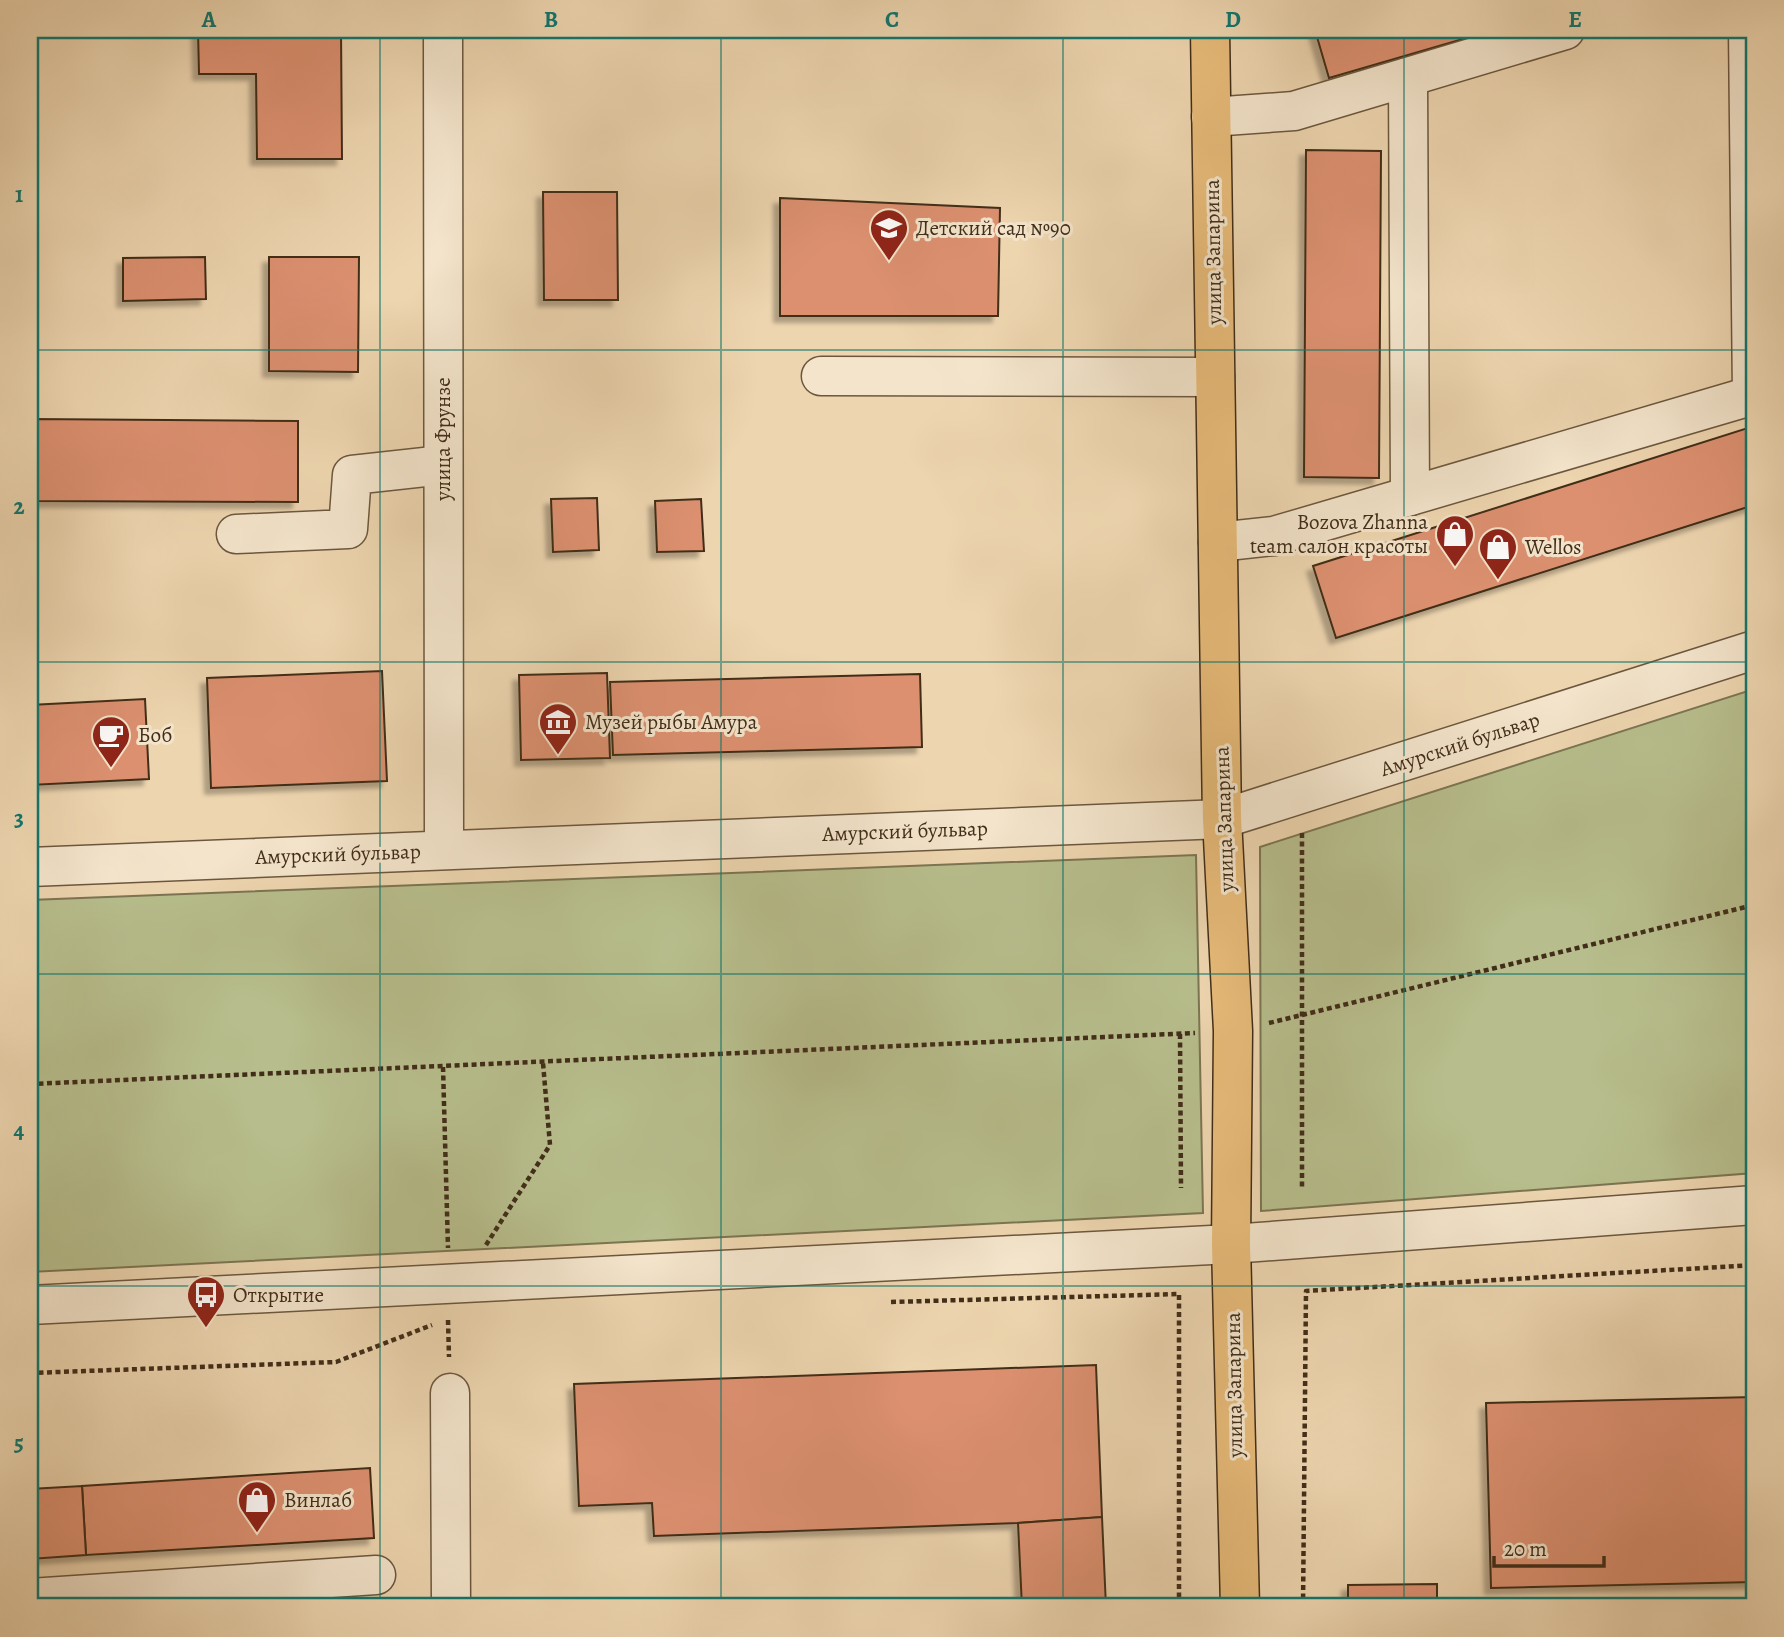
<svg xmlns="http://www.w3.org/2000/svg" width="1784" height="1637" viewBox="0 0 1784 1637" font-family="Alegreya,serif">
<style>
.green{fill:#b7bd8c;stroke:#7c7552;stroke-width:2}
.building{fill:#dc9070;stroke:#412d19;stroke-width:2;filter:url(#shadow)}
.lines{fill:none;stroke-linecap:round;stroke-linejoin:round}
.minor-casing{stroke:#6c573e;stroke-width:41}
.major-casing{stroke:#412d19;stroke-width:41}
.path{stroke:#412d19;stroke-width:4.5;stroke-dasharray:5 3.5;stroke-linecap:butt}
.minor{stroke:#f3e4cb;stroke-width:38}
.major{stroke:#e6ba78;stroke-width:38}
.grid{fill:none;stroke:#0f766e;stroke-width:2;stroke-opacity:0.55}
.labels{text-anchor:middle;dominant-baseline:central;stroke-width:6;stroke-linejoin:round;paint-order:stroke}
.poi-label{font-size:21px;fill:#412d19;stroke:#f3e4cb;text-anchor:start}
.street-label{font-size:21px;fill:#412d19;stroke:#f3e4cb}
.neatline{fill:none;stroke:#0f766e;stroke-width:2.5}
.grid-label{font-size:23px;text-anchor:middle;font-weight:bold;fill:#0f766e}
</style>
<defs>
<filter id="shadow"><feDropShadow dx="-6" dy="6" stdDeviation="2" flood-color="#0004"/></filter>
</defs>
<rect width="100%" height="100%" fill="#edd5af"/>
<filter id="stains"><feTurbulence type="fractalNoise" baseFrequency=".00286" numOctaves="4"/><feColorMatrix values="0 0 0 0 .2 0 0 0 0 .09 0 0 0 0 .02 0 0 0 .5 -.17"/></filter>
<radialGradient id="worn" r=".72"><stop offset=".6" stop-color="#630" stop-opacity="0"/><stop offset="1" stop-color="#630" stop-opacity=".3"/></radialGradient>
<g class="green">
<polygon points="1754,689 1754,1173 1261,1211 1260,847"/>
<polygon points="1196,855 1203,1213 30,1272 30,900"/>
</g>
<g class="building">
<polygon points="198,30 341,30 342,159 257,159 256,74 199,74"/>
<polygon points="1315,30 1494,30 1329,78"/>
<polygon points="1306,150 1381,151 1379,478 1304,477"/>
<polygon points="543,192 617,192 618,300 544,300"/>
<polygon points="780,198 1000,208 998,316 780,316"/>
<polygon points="205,257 206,299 123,301 123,258"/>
<polygon points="269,257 359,257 358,372 269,371"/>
<polygon points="30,419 298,421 298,502 30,501"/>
<polygon points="1754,426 1754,505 1336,638 1313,566"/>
<polygon points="597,498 599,550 553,552 551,499"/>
<polygon points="701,499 704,551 657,552 655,501"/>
<polygon points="382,671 387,781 211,788 207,678"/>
<polygon points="607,673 610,758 521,760 519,675"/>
<polygon points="920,674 922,747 613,755 610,682"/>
<polygon points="145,699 149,779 30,785 30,705"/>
<polygon points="1096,1365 1102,1517 1018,1523 654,1536 652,1503 579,1506 574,1384"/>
<polygon points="1754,1397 1754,1582 1491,1588 1486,1403"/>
<polygon points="370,1468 374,1538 86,1555 82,1486"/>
<polygon points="82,1486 86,1555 30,1559 30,1489"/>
<polygon points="1102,1517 1106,1607 1022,1607 1018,1523"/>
<polygon points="1437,1584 1437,1607 1348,1607 1348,1585"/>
</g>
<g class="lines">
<defs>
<g id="minor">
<polyline points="443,30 444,849"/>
<polyline points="1748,30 1752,396"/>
<polyline points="1408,77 1410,496"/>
<polyline points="1211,117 1294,111 1565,30"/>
<polyline points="821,376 1215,377"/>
<polyline points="236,534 348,529 352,475 443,465"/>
<polyline points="1218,542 1274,536 1754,395"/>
<polyline points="30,867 1222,819 1754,650"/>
<polyline points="30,1305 1231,1244 1754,1205"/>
<polyline points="450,1393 451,1607"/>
<polyline points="30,1598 376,1575"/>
</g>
<polyline id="major" points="1210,30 1222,819 1233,1031 1231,1244 1240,1607"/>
</defs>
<use href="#minor" class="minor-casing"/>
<use href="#major" class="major-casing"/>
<g class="path">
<polyline points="1302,833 1302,1188"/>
<polyline points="1269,1023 1754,905"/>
<polyline points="1180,1034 1181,1188"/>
<polyline points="443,1067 448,1248"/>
<polyline points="30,1084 1195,1033"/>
<polyline points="486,1245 550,1145 543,1063"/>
<polyline points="891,1302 1179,1294 1179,1607"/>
<polyline points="448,1320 449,1357"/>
<polyline points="30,1373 336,1362 432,1325"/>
<polyline points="1303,1607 1306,1291 1754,1265"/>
</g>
<use href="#minor" class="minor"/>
<use href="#major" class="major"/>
</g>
<path class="grid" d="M380,30v1577M721,30v1577M1063,30v1577M1404,30v1577M30,350h1724M30,662h1724M30,974h1724M30,1286h1724"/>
<defs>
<symbol id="school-pin" viewBox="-11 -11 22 30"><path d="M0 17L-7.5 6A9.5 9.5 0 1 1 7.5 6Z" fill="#8f2418" stroke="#f3e4cb"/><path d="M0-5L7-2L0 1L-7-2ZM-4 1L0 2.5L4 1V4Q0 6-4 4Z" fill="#fff"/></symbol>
<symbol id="shop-pin" viewBox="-11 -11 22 30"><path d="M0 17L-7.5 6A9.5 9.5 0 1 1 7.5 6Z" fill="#8f2418" stroke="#f3e4cb"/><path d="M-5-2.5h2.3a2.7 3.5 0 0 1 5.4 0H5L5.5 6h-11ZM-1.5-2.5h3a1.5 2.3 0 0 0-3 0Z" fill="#fff"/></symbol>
<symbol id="museum-pin" viewBox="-11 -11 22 30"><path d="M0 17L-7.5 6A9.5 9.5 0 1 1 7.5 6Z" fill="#8f2418" stroke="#f3e4cb"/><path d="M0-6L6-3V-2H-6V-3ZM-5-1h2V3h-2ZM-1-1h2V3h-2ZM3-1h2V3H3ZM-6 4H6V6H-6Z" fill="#fff"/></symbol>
<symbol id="cafe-pin" viewBox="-11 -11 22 30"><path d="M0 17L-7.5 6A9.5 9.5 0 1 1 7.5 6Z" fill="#8f2418" stroke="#f3e4cb"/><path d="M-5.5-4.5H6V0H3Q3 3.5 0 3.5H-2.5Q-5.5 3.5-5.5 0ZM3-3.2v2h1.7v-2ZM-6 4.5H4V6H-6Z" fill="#fff"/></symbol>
<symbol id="bus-pin" viewBox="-11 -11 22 30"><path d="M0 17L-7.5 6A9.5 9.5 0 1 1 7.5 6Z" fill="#8f2418" stroke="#f3e4cb"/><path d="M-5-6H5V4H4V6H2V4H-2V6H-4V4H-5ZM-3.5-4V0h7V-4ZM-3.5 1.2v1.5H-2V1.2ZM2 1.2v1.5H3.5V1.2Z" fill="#fff"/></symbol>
</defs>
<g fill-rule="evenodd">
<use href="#school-pin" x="867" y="206" width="44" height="60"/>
<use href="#shop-pin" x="1433" y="512" width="44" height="60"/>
<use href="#shop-pin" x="1476" y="525" width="44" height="60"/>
<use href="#museum-pin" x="536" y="700" width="44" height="60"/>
<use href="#cafe-pin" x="89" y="713" width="44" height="60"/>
<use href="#bus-pin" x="184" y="1273" width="44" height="60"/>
<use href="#shop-pin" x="235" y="1478" width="44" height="60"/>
</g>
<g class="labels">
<g class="poi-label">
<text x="916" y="228">Детский сад №90</text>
<text x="1428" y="522" text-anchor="end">Bozova Zhanna<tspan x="1428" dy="24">team салон красоты</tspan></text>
<text x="1525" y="547">Wellos</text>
<text x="585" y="722">Музей рыбы Амура</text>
<text x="138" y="735">Боб</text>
<text x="233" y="1295">Открытие</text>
<text x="284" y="1500">Винлаб</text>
</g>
<g class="street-label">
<text transform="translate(1213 252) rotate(-91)">улица Запарина</text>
<text transform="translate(443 439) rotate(-90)">улица Фрунзе</text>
<text transform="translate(1460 744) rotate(-18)">Амурский бульвар</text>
<text transform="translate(1224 819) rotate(-92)">улица Запарина</text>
<text transform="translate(905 831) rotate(-2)">Амурский бульвар</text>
<text transform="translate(338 854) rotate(-2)">Амурский бульвар</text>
<text transform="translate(1234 1385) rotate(-91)">улица Запарина</text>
</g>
</g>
<rect width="1784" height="1637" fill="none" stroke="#edd5af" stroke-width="77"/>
<path d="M1494 1556v10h110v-10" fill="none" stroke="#412d19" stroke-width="3.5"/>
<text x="1504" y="1556" font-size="21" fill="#412d19" stroke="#f3e4cb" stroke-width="5" paint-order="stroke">20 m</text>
<rect x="38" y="38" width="1708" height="1560" class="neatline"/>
<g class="grid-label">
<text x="209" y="27">A</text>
<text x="551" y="27">B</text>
<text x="892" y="27">C</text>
<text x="1233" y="27">D</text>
<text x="1575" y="27">E</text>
<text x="19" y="202">1</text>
<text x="19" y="514">2</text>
<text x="19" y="826">3</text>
<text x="19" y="1138">4</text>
<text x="19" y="1450">5</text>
</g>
<rect width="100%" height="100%" filter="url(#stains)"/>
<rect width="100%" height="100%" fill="url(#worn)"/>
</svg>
